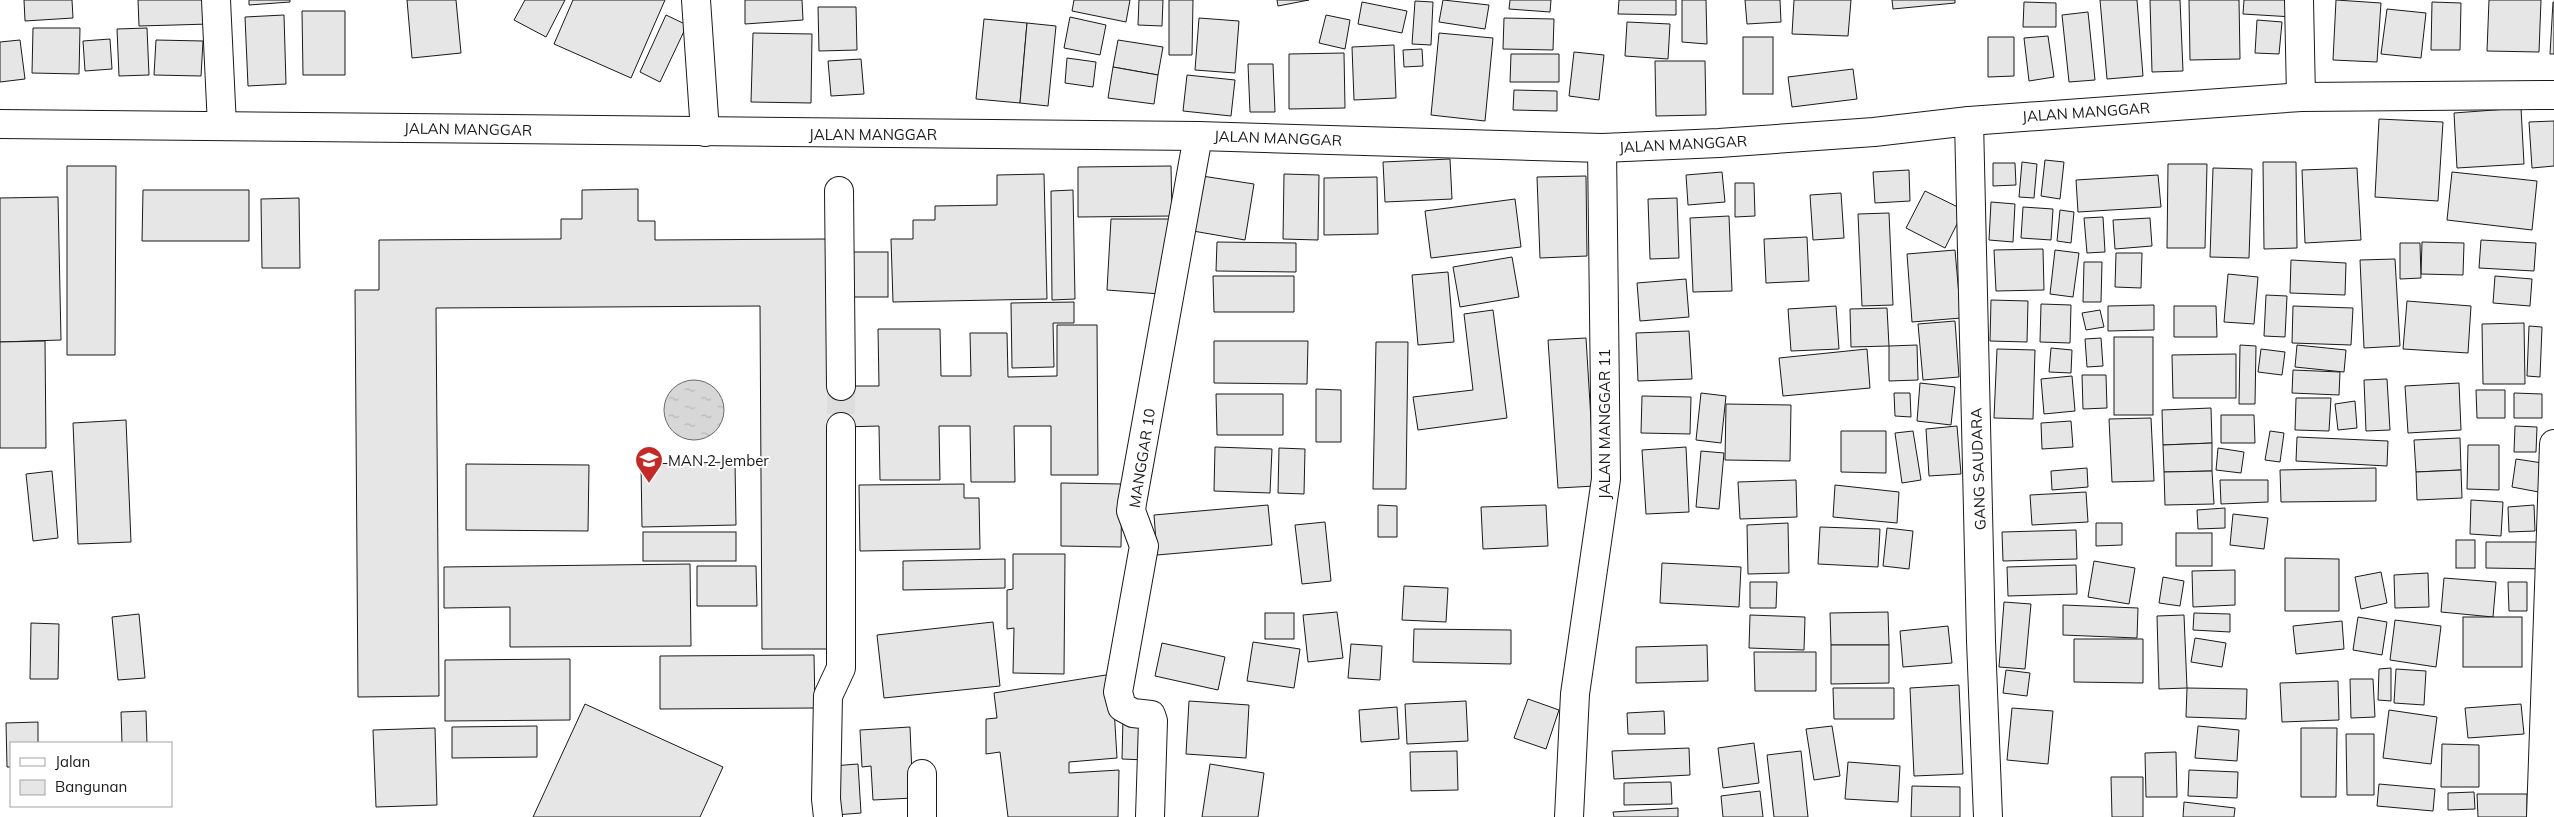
<svg xmlns="http://www.w3.org/2000/svg" width="2554" height="817" viewBox="0 0 2554 817" font-family="Mulish,sans-serif">
<style>
.water{fill:url(#water-ripples);stroke:#6a6a6a}
.building{fill:#e6e6e6;stroke:#1a1a1a}
.lines{fill:none;stroke-linecap:round;stroke-linejoin:round}
.minor-tunnel{stroke:#ddd;stroke-width:28;stroke-dasharray:28 14;stroke-linecap:butt}
.minor-casing{stroke:#1a1a1a;stroke-width:30}
.secondary-casing{stroke:#1a1a1a;stroke-width:30}
.minor{stroke:#fff;stroke-width:28}
.secondary{stroke:#fff;stroke-width:28}
.labels{text-anchor:middle;dominant-baseline:central;stroke-width:4;stroke-linejoin:round;paint-order:stroke}
.street-label{font-size:15px;fill:#1a1a1a;stroke:#fff}
.poi-label{font-size:15px;fill:#1a1a1a;stroke:#fff;text-anchor:start}
</style>
<defs>
<pattern id="water-ripples" width="26" height="14" patternUnits="userSpaceOnUse" patternTransform="scale(1.25)"><rect width="26" height="14" fill="#d7d7d7"/><path d="M2 4q2-2 4 0t4 0M15 11q2-2 4 0t4 0" fill="none" stroke="#b8b8b8"/></pattern>
</defs>
<rect width="100%" height="100%" fill="#fff"/>
<circle class="water" cx="694" cy="410" r="30"/>
<g class="building">
<polygon points="24,0 72,0 73,18 25,21"/>
<polygon points="138,0 209,0 210,24 139,26"/>
<polygon points="249,0 290,0 290,2 249,5"/>
<polygon points="407,0 456,0 461,53 412,58"/>
<polygon points="525,0 565,0 546,37 514,20"/>
<polygon points="573,0 665,0 631,78 554,44"/>
<polygon points="745,0 802,0 803,20 745,24"/>
<polygon points="1074,0 1130,0 1126,22 1072,11"/>
<polygon points="1139,0 1163,0 1162,26 1138,25"/>
<polygon points="1169,0 1193,0 1192,55 1169,55"/>
<polygon points="1277,0 1309,0 1278,6"/>
<polygon points="1443,0 1489,5 1485,29 1439,22"/>
<polygon points="1510,0 1551,0 1550,12 1509,9"/>
<polygon points="1619,0 1676,0 1676,15 1618,14"/>
<polygon points="1682,0 1706,0 1707,44 1682,42"/>
<polygon points="1745,0 1780,0 1781,22 1747,24"/>
<polygon points="1794,0 1851,0 1848,36 1792,34"/>
<polygon points="1892,0 1955,0 1955,3 1893,9"/>
<polygon points="2100,0 2137,0 2143,76 2107,79"/>
<polygon points="2150,0 2180,0 2183,71 2152,72"/>
<polygon points="2189,0 2239,0 2240,59 2190,60"/>
<polygon points="2244,0 2294,0 2293,17 2243,14"/>
<polygon points="2336,0 2381,3 2377,62 2333,60"/>
<polygon points="2489,0 2541,0 2539,52 2487,51"/>
<polygon points="1415,1 1433,2 1431,45 1412,44"/>
<polygon points="1362,2 1407,11 1402,33 1358,24"/>
<polygon points="2024,2 2056,3 2056,27 2023,27"/>
<polygon points="2432,2 2461,3 2460,50 2431,50"/>
<polygon points="2553,2 2554,2 2554,54 2550,54"/>
<polygon points="818,7 856,7 857,50 819,51"/>
<polygon points="2387,9 2426,13 2421,58 2381,54"/>
<polygon points="302,11 345,11 345,75 303,75"/>
<polygon points="2088,12 2095,80 2069,82 2062,15"/>
<polygon points="284,15 286,84 248,86 245,17"/>
<polygon points="666,15 687,25 660,82 640,72"/>
<polygon points="1326,15 1350,20 1345,49 1319,43"/>
<polygon points="1070,17 1106,25 1100,55 1064,48"/>
<polygon points="1199,18 1239,21 1235,73 1195,70"/>
<polygon points="1504,18 1554,19 1553,50 1503,49"/>
<polygon points="984,19 1027,23 1020,103 976,99"/>
<polygon points="2257,20 2282,22 2279,54 2255,53"/>
<polygon points="1627,22 1670,24 1668,59 1625,56"/>
<polygon points="1027,23 1056,26 1048,106 1020,103"/>
<polygon points="33,28 80,28 79,74 32,73"/>
<polygon points="147,28 149,75 119,76 117,29"/>
<polygon points="753,33 812,34 811,103 751,102"/>
<polygon points="1439,33 1493,38 1485,121 1431,115"/>
<polygon points="2048,36 2054,77 2029,81 2024,38"/>
<rect x="1743" y="37" width="30" height="57"/>
<polygon points="1988,37 2014,37 2014,76 1988,77"/>
<polygon points="110,39 112,69 85,71 83,41"/>
<polygon points="20,40 25,79 0,82 0,42"/>
<polygon points="156,40 203,41 201,76 154,75"/>
<polygon points="1118,40 1163,47 1158,75 1113,67"/>
<polygon points="1394,45 1396,98 1354,100 1352,47"/>
<polygon points="1422,49 1423,66 1404,67 1403,50"/>
<polygon points="1574,52 1604,55 1599,100 1569,96"/>
<polygon points="1344,53 1345,108 1289,109 1289,54"/>
<polygon points="1511,54 1559,54 1559,82 1510,82"/>
<polygon points="1067,58 1096,62 1093,87 1065,83"/>
<polygon points="861,59 864,94 831,96 828,61"/>
<polygon points="1655,61 1705,61 1706,115 1656,116"/>
<polygon points="1248,64 1273,64 1275,112 1250,112"/>
<polygon points="1113,67 1158,75 1154,104 1108,98"/>
<polygon points="1853,69 1857,99 1792,107 1788,77"/>
<polygon points="1187,75 1235,80 1231,116 1183,111"/>
<polygon points="1514,90 1557,91 1557,111 1513,110"/>
<polygon points="2521,108 2524,164 2457,168 2454,113"/>
<polygon points="2379,119 2443,122 2438,201 2375,197"/>
<polygon points="2554,121 2554,166 2532,168 2529,122"/>
<polygon points="1450,159 1452,199 1385,202 1383,162"/>
<polygon points="2045,160 2064,162 2060,199 2041,196"/>
<polygon points="2022,162 2037,164 2034,198 2019,197"/>
<polygon points="2263,162 2296,162 2297,248 2264,249"/>
<polygon points="1993,163 2015,163 2016,185 1993,186"/>
<polygon points="2168,164 2207,164 2205,248 2167,248"/>
<polygon points="67,166 116,166 115,355 67,355"/>
<polygon points="1171,166 1172,216 1078,217 1078,167"/>
<polygon points="2213,168 2252,169 2249,258 2210,257"/>
<polygon points="2357,168 2361,240 2305,243 2302,170"/>
<polygon points="1909,170 1910,201 1875,203 1873,172"/>
<polygon points="1722,172 1725,202 1688,205 1686,175"/>
<polygon points="2452,172 2537,181 2532,230 2447,220"/>
<polygon points="1044,174 1047,299 893,302 891,239 913,239 913,220 935,220 935,206 997,205 997,175"/>
<polygon points="1284,174 1319,175 1318,240 1283,239"/>
<polygon points="2158,175 2161,207 2078,212 2076,180"/>
<polygon points="1202,176 1254,184 1245,240 1193,231"/>
<polygon points="1586,176 1587,256 1540,258 1537,177"/>
<polygon points="1377,177 1378,234 1324,235 1324,178"/>
<polygon points="1735,183 1754,183 1755,216 1735,217"/>
<polygon points="638,189 638,221 655,221 655,240 829,239 830,386 879,386 878,329 940,329 941,376 971,376 970,333 1007,333 1008,377 1057,376 1057,325 1097,325 1098,475 1051,475 1051,426 1014,426 1015,482 971,482 970,426 939,426 940,480 880,480 879,426 841,427 829,649 762,649 760,306 436,308 439,696 358,697 355,290 379,290 379,240 561,239 561,219 582,219 582,190"/>
<polygon points="143,190 249,190 249,241 142,241"/>
<polygon points="1073,190 1075,299 1052,300 1051,191"/>
<polygon points="1925,191 1964,210 1945,248 1906,228"/>
<polygon points="1841,193 1844,238 1813,240 1810,195"/>
<polygon points="58,197 61,340 0,342 0,198"/>
<polygon points="299,198 300,268 262,268 261,199"/>
<polygon points="1677,198 1679,258 1650,259 1648,199"/>
<polygon points="1515,199 1521,247 1431,258 1425,211"/>
<polygon points="1991,202 2015,204 2013,242 1989,240"/>
<polygon points="2023,207 2053,209 2051,240 2021,238"/>
<polygon points="2060,210 2074,212 2071,243 2057,241"/>
<polygon points="1889,213 1893,305 1862,306 1858,214"/>
<polygon points="1729,216 1732,291 1693,292 1690,218"/>
<polygon points="2103,217 2105,252 2087,253 2084,218"/>
<polygon points="2150,218 2152,246 2115,249 2113,220"/>
<polygon points="1111,219 1171,219 1160,294 1107,290"/>
<polygon points="1807,237 1809,281 1766,283 1764,239"/>
<polygon points="2481,240 2536,243 2534,271 2479,268"/>
<polygon points="1217,242 1296,243 1296,272 1216,271"/>
<polygon points="2422,242 2464,243 2463,275 2421,274"/>
<polygon points="2400,243 2420,243 2421,278 2400,279"/>
<polygon points="2043,249 2044,290 1996,291 1994,250"/>
<polygon points="1955,250 1961,318 1912,322 1907,254"/>
<polygon points="2055,250 2079,253 2073,297 2050,294"/>
<rect x="850" y="252" width="38" height="45"/>
<polygon points="2116,253 2142,253 2141,288 2115,287"/>
<polygon points="1512,257 1519,297 1460,307 1453,267"/>
<polygon points="2395,259 2400,346 2364,348 2360,260"/>
<polygon points="2291,260 2346,263 2345,295 2290,293"/>
<polygon points="2084,262 2102,262 2101,302 2083,302"/>
<polygon points="1448,272 1454,342 1418,345 1412,275"/>
<polygon points="2228,274 2258,277 2254,324 2224,322"/>
<polygon points="1213,276 1294,276 1294,312 1214,312"/>
<polygon points="2495,276 2532,279 2530,306 2493,303"/>
<polygon points="1686,279 1689,317 1640,321 1637,283"/>
<polygon points="2266,295 2287,296 2285,337 2264,336"/>
<polygon points="1991,300 2028,301 2027,342 1990,341"/>
<polygon points="2407,301 2471,306 2468,353 2403,349"/>
<polygon points="1074,302 1074,323 1053,323 1054,367 1012,368 1011,303"/>
<polygon points="2041,304 2071,305 2070,343 2040,342"/>
<polygon points="2154,305 2154,330 2108,331 2108,306"/>
<polygon points="1836,306 1839,349 1791,351 1788,309"/>
<polygon points="2174,306 2216,306 2217,337 2174,337"/>
<polygon points="2293,306 2353,308 2351,345 2292,343"/>
<polygon points="1887,308 1889,346 1851,347 1850,309"/>
<polygon points="1493,310 1507,418 1418,430 1413,397 1473,390 1464,314"/>
<polygon points="2100,310 2104,327 2086,330 2082,313"/>
<polygon points="1955,321 1959,377 1923,380 1918,324"/>
<polygon points="2524,323 2525,384 2483,384 2482,324"/>
<polygon points="2529,326 2542,327 2540,377 2527,376"/>
<polygon points="1689,331 1692,379 1638,381 1636,333"/>
<rect x="2114" y="337" width="39" height="78"/>
<polygon points="1586,338 1595,486 1558,488 1548,340"/>
<polygon points="2101,338 2103,366 2087,367 2085,339"/>
<polygon points="45,341 46,448 0,448 0,342"/>
<polygon points="1214,341 1308,341 1307,384 1214,383"/>
<polygon points="1376,342 1408,342 1406,489 1373,489"/>
<polygon points="1917,345 1918,380 1889,381 1889,346"/>
<polygon points="2240,345 2256,346 2255,404 2239,404"/>
<polygon points="2297,345 2346,350 2344,372 2295,367"/>
<polygon points="2051,348 2072,350 2071,373 2049,372"/>
<polygon points="1867,349 1870,388 1783,396 1779,358"/>
<polygon points="1997,349 2035,350 2033,419 1994,418"/>
<polygon points="2261,349 2285,352 2282,375 2258,372"/>
<polygon points="2236,354 2236,398 2173,398 2172,355"/>
<polygon points="2293,370 2340,372 2339,395 2292,393"/>
<polygon points="2082,375 2106,375 2107,408 2083,409"/>
<polygon points="2072,376 2075,411 2044,414 2041,379"/>
<polygon points="2387,379 2390,430 2366,431 2364,380"/>
<polygon points="1920,383 1955,387 1951,425 1917,421"/>
<polygon points="2459,383 2461,430 2408,433 2405,386"/>
<polygon points="1316,389 1341,390 1341,442 1316,442"/>
<polygon points="2476,390 2505,390 2505,418 2477,418"/>
<polygon points="1701,393 1726,396 1721,443 1696,440"/>
<polygon points="1894,393 1910,393 1911,417 1895,416"/>
<polygon points="2514,393 2542,394 2542,418 2514,418"/>
<polygon points="1216,394 1283,394 1283,435 1217,435"/>
<polygon points="1642,396 1691,397 1690,434 1641,433"/>
<polygon points="2296,398 2331,398 2329,431 2295,430"/>
<polygon points="2355,401 2357,428 2338,430 2335,404"/>
<polygon points="1726,404 1791,405 1790,461 1725,460"/>
<polygon points="2211,408 2212,443 2163,445 2162,410"/>
<polygon points="2221,415 2254,415 2255,443 2221,443"/>
<polygon points="2151,418 2154,481 2112,482 2109,419"/>
<polygon points="126,420 131,542 78,544 73,423"/>
<polygon points="2071,421 2073,447 2042,449 2041,423"/>
<polygon points="1957,426 1961,474 1929,476 1926,429"/>
<polygon points="2515,426 2537,427 2536,452 2514,452"/>
<polygon points="1841,431 1886,431 1886,473 1841,472"/>
<polygon points="1913,431 1921,480 1902,483 1895,433"/>
<polygon points="2270,431 2284,433 2280,462 2265,460"/>
<polygon points="2297,437 2388,441 2387,466 2296,461"/>
<polygon points="2460,438 2461,470 2416,472 2414,440"/>
<polygon points="2212,443 2212,471 2164,472 2163,445"/>
<polygon points="2468,445 2499,445 2499,490 2467,489"/>
<polygon points="1215,447 1272,449 1270,493 1214,491"/>
<polygon points="1686,447 1689,512 1646,514 1642,450"/>
<polygon points="1279,448 1305,449 1304,494 1278,493"/>
<polygon points="2218,448 2244,452 2241,473 2216,470"/>
<polygon points="1701,451 1724,453 1719,509 1696,507"/>
<polygon points="2516,459 2549,464 2544,493 2512,487"/>
<polygon points="735,462 736,525 642,527 641,464"/>
<polygon points="466,464 589,465 588,531 466,530"/>
<polygon points="2087,468 2088,487 2052,490 2051,471"/>
<polygon points="2376,468 2376,501 2281,502 2280,470"/>
<polygon points="2461,470 2462,498 2417,500 2416,472"/>
<polygon points="52,471 58,538 33,541 26,474"/>
<polygon points="2212,471 2214,504 2165,505 2164,472"/>
<polygon points="1796,480 1797,517 1740,519 1738,482"/>
<polygon points="2220,480 2268,480 2268,502 2221,504"/>
<polygon points="1061,483 1122,484 1121,547 1061,546"/>
<polygon points="964,484 964,498 979,498 980,549 860,551 859,485"/>
<polygon points="1835,485 1899,492 1897,523 1833,517"/>
<polygon points="2086,492 2088,522 2032,525 2030,495"/>
<polygon points="2471,500 2503,502 2501,536 2470,534"/>
<polygon points="1268,505 1272,545 1157,555 1154,515"/>
<polygon points="1378,505 1397,506 1397,537 1378,537"/>
<polygon points="1546,505 1548,546 1483,549 1481,507"/>
<polygon points="2534,505 2535,531 2509,532 2508,507"/>
<polygon points="2225,508 2225,528 2198,529 2197,510"/>
<polygon points="2233,514 2268,518 2264,549 2230,545"/>
<polygon points="1325,522 1331,581 1302,584 1295,525"/>
<polygon points="1788,523 1789,573 1748,574 1747,525"/>
<polygon points="2096,523 2122,523 2122,545 2096,546"/>
<polygon points="1820,527 1880,529 1878,567 1818,564"/>
<polygon points="1887,528 1913,531 1909,569 1883,566"/>
<polygon points="2076,530 2077,559 2003,561 2002,532"/>
<rect x="643" y="532" width="93" height="29"/>
<rect x="2176" y="533" width="36" height="33"/>
<rect x="2456" y="540" width="19" height="28"/>
<polygon points="2486,542 2547,542 2548,569 2486,568"/>
<polygon points="1013,554 1065,554 1064,674 1013,673 1014,628 1007,629 1007,590 1013,589"/>
<polygon points="2285,558 2339,559 2339,611 2285,611"/>
<polygon points="1005,559 1005,588 903,590 903,561"/>
<polygon points="2094,561 2135,568 2129,604 2088,597"/>
<polygon points="1662,563 1741,567 1739,607 1660,603"/>
<polygon points="690,564 691,646 510,647 510,607 444,608 444,567"/>
<polygon points="2076,565 2077,594 2008,596 2007,567"/>
<polygon points="697,566 756,566 757,606 697,606"/>
<polygon points="2235,570 2235,605 2193,607 2192,571"/>
<polygon points="2381,572 2387,603 2361,609 2355,577"/>
<polygon points="2428,573 2429,607 2395,608 2394,575"/>
<polygon points="2163,577 2184,581 2180,606 2159,603"/>
<polygon points="2444,578 2496,582 2493,617 2441,612"/>
<polygon points="1750,582 1777,582 1776,608 1750,608"/>
<polygon points="2508,582 2527,582 2527,611 2509,611"/>
<polygon points="1404,586 1448,588 1446,622 1402,620"/>
<polygon points="2004,602 2031,604 2025,669 1999,667"/>
<polygon points="2063,605 2138,608 2137,638 2063,635"/>
<polygon points="1337,612 1343,658 1308,662 1303,615"/>
<polygon points="1888,612 1889,645 1831,645 1830,613"/>
<rect x="1265" y="613" width="29" height="26"/>
<polygon points="2194,613 2230,614 2230,632 2193,630"/>
<polygon points="139,614 145,678 118,680 112,617"/>
<polygon points="1750,615 1805,617 1804,650 1749,648"/>
<polygon points="2184,615 2187,688 2159,689 2157,616"/>
<polygon points="2358,617 2387,622 2382,655 2353,650"/>
<rect x="2463" y="617" width="59" height="50"/>
<polygon points="2395,620 2441,626 2436,667 2390,660"/>
<polygon points="2342,621 2344,649 2296,654 2293,626"/>
<polygon points="993,622 1000,686 884,698 877,635"/>
<polygon points="31,623 59,624 58,679 30,679"/>
<polygon points="1948,626 1952,663 1903,667 1900,631"/>
<polygon points="1414,629 1511,630 1511,664 1413,662"/>
<polygon points="2195,638 2226,643 2222,667 2191,662"/>
<polygon points="2074,639 2143,639 2143,683 2074,682"/>
<polygon points="1253,642 1300,649 1294,688 1247,681"/>
<polygon points="1162,643 1225,657 1218,690 1155,676"/>
<polygon points="1351,644 1382,646 1380,680 1348,678"/>
<polygon points="1707,645 1708,681 1636,683 1636,647"/>
<polygon points="1831,645 1889,645 1889,683 1831,684"/>
<polygon points="1754,652 1816,652 1816,691 1755,691"/>
<polygon points="814,655 815,708 660,709 660,656"/>
<polygon points="570,659 570,720 445,721 445,660"/>
<polygon points="2391,668 2391,701 2378,700 2379,669"/>
<polygon points="2396,669 2426,671 2424,705 2394,703"/>
<polygon points="2006,670 2030,673 2027,696 2003,693"/>
<polygon points="1112,674 1117,758 1069,762 1069,773 1119,770 1118,817 1008,817 1000,752 986,754 986,719 997,718 994,693"/>
<polygon points="2350,679 2373,679 2375,717 2351,718"/>
<polygon points="2338,681 2339,720 2282,722 2280,683"/>
<polygon points="1959,685 1963,774 1914,776 1910,688"/>
<polygon points="1833,688 1894,688 1894,719 1834,719"/>
<polygon points="2187,688 2247,689 2246,719 2186,717"/>
<polygon points="1528,699 1559,710 1546,749 1514,738"/>
<polygon points="1189,701 1249,705 1246,758 1186,754"/>
<polygon points="1466,701 1468,741 1407,744 1405,704"/>
<polygon points="585,704 723,767 700,817 533,817"/>
<polygon points="2521,704 2524,734 2468,738 2465,708"/>
<polygon points="1397,707 1399,739 1361,742 1359,710"/>
<polygon points="2012,708 2053,711 2048,764 2007,760"/>
<polygon points="2389,710 2437,717 2431,764 2383,758"/>
<polygon points="146,711 147,743 122,743 121,712"/>
<polygon points="1664,711 1665,734 1628,734 1627,713"/>
<polygon points="1123,718 1147,718 1146,760 1122,759"/>
<polygon points="38,722 38,743 11,743 11,767 7,767 6,723"/>
<polygon points="537,726 537,757 452,758 452,727"/>
<polygon points="1832,726 1840,776 1814,780 1806,729"/>
<polygon points="2198,726 2239,730 2237,761 2195,758"/>
<polygon points="910,727 913,798 873,800 871,766 862,767 860,730"/>
<polygon points="435,728 437,805 376,807 373,730"/>
<polygon points="2301,728 2337,728 2336,797 2301,797"/>
<polygon points="2346,734 2374,734 2374,795 2347,795"/>
<polygon points="1754,743 1759,783 1723,788 1718,748"/>
<polygon points="2442,744 2479,745 2479,787 2441,787"/>
<polygon points="1689,748 1690,775 1614,779 1612,751"/>
<polygon points="1457,751 1458,790 1411,791 1410,752"/>
<polygon points="1801,751 1808,817 1774,817 1767,755"/>
<polygon points="2176,752 2177,797 2146,797 2145,753"/>
<polygon points="1848,762 1900,766 1898,802 1845,799"/>
<polygon points="858,764 861,813 835,815 832,766"/>
<polygon points="1210,764 1264,773 1258,817 1202,817"/>
<polygon points="2189,770 2238,772 2237,798 2188,796"/>
<polygon points="2111,777 2143,777 2143,817 2112,817"/>
<polygon points="1671,782 1672,804 1624,805 1624,783"/>
<polygon points="2379,784 2435,789 2433,811 2377,806"/>
<polygon points="1912,786 1960,787 1960,817 1911,817"/>
<polygon points="1760,791 1763,817 1723,817 1721,796"/>
<polygon points="2474,792 2475,809 2448,810 2448,793"/>
<polygon points="2477,794 2527,794 2527,817 2478,817"/>
<polygon points="2184,802 2235,808 2234,817 2183,817"/>
<polygon points="1678,808 1678,817 1614,817 1613,812"/>
</g>
<g class="lines">
<polyline class="minor-tunnel" points="841,386 841,427"/>
<defs>
<g id="minor">
<polyline points="216,0 222,126"/>
<polyline points="696,0 705,132"/>
<polyline points="2299,0 2301,97"/>
<polyline points="1969,121 1981,641 1988,817"/>
<polyline points="839,191 841,386"/>
<polyline points="922,774 922,817"/>
<polyline points="828,817 826,799 828,696 841,668 841,427"/>
<polyline points="1150,817 1153,721 1151,715 1133,713 1122,707 1118,692 1144,546 1131,511 1132,503 1198,136"/>
<polyline points="1569,817 1575,694 1606,479 1602,148"/>
<polyline points="2541,817 2554,444"/>
</g>
<polyline id="secondary" points="0,124 1198,136 1602,148 1719,143 1874,132 1969,121 2301,97 2554,95"/>
</defs>
<use href="#minor" class="minor-casing"/>
<use href="#secondary" class="secondary-casing"/>
<use href="#minor" class="minor"/>
<use href="#secondary" class="secondary"/>
</g>
<defs>
<symbol id="school-pin" viewBox="-11 -11 22 30"><path d="M0 17L-7.5 6A9.5 9.5 0 1 1 7.5 6Z" fill="#c62828" stroke="#fff"/><path d="M0-5L7-2L0 1L-7-2ZM-4 1L0 2.5L4 1V4Q0 6-4 4Z" fill="#fff"/></symbol>
</defs>
<g fill-rule="evenodd">
<use href="#school-pin" x="633" y="444" width="32" height="43"/>
</g>
<g class="labels">
<g class="street-label">
<text transform="translate(2086 112) rotate(-4)">JALAN MANGGAR</text>
<text transform="translate(468 129) rotate(1)">JALAN MANGGAR</text>
<text x="873" y="134">JALAN MANGGAR</text>
<text transform="translate(1278 138) rotate(2)">JALAN MANGGAR</text>
<text transform="translate(1683 144) rotate(-3)">JALAN MANGGAR</text>
<text transform="translate(1604 424) rotate(-90)">JALAN MANGGAR 11</text>
<text transform="translate(1142 458) rotate(-81)">MANGGAR 10</text>
<text transform="translate(1978 469) rotate(-92)">GANG SAUDARA</text>
</g>
<g class="poi-label">
<text x="668" y="460">MAN 2 Jember</text>
</g>
</g>
<rect x="10" y="742" width="162" height="65" fill="#ffffff" stroke="#a3a3a3"/>
<rect x="20" y="758" width="25" height="8" fill="#ffffff" stroke="#a3a3a3"/>
<text x="55" y="767" font-size="15" fill="#1a1a1a">Jalan</text>
<rect x="20" y="780" width="25" height="15" fill="#e6e6e6" stroke="#a3a3a3"/>
<text x="55" y="792" font-size="15" fill="#1a1a1a">Bangunan</text>
</svg>
